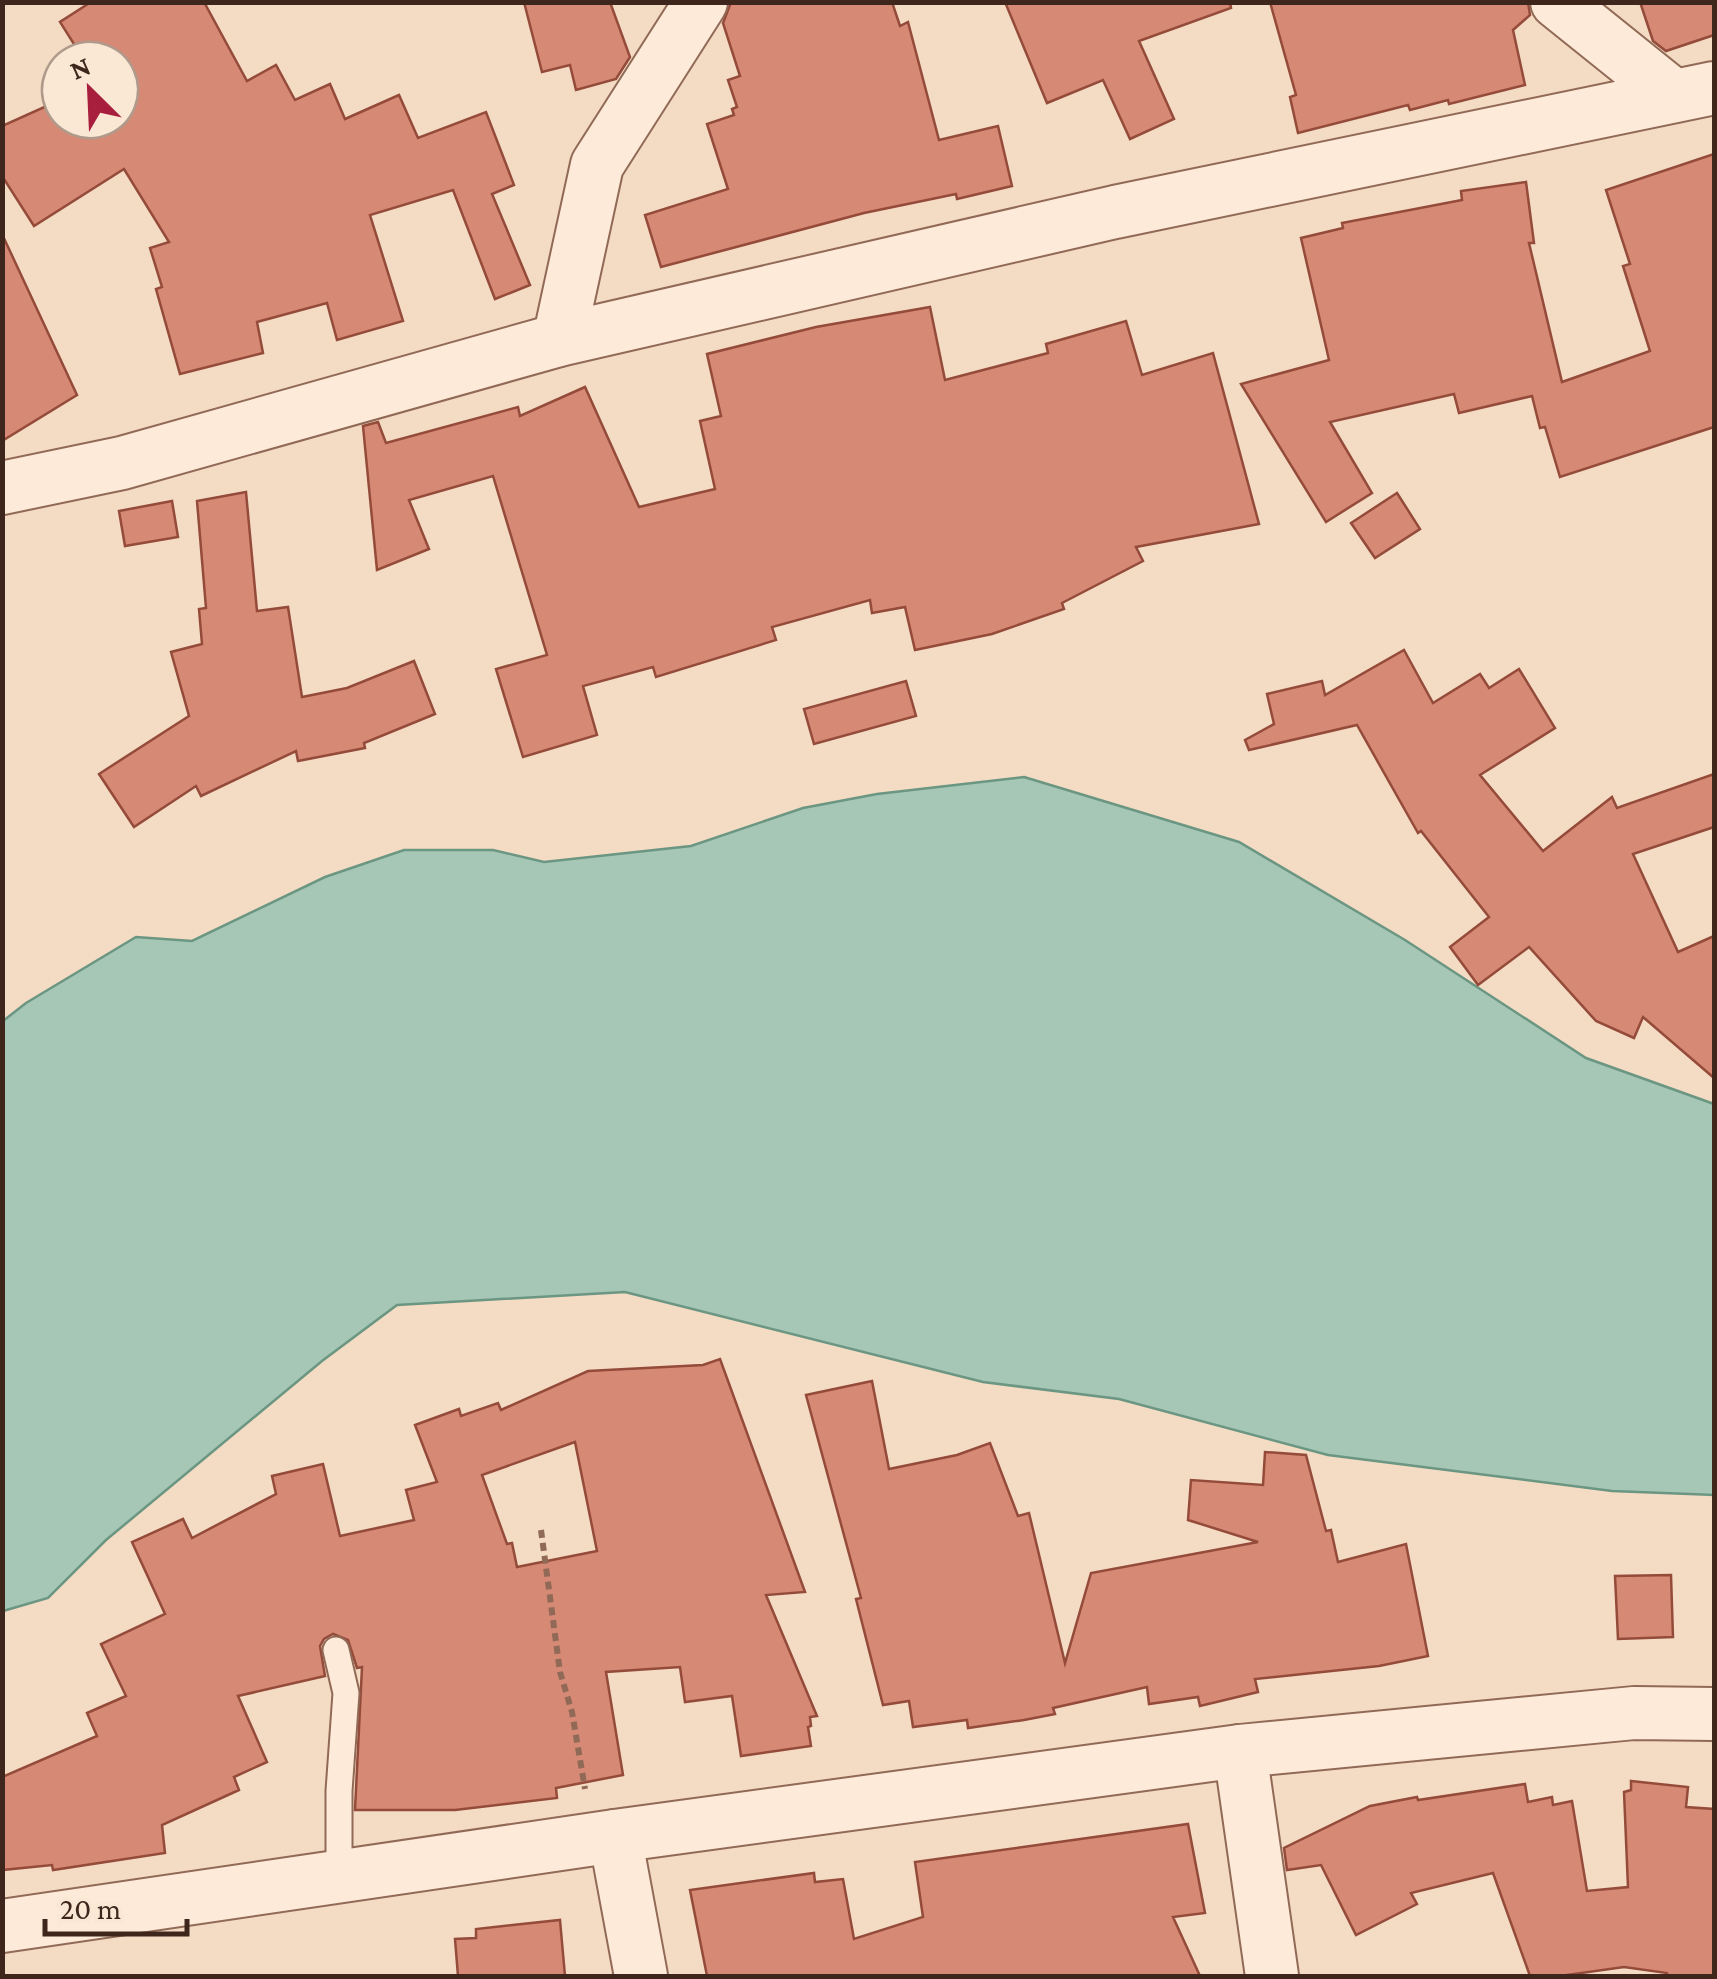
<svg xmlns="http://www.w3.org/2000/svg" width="1717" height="1979" viewBox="0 0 1717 1979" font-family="'Crimson Pro',serif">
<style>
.water{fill:#a6c6b6;stroke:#6b9682;stroke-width:2.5}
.building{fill:#d68975;stroke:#944b3a;stroke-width:2.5;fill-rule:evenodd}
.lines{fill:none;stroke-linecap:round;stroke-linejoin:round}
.lane-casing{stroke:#916a57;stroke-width:29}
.street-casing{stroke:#916a57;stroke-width:56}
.path{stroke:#916a57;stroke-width:6;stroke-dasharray:8 5;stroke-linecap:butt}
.lane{stroke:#fdead8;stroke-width:25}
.street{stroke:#fdead8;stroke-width:52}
</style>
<rect width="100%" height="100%" fill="#f4dbc4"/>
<polygon class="water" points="1024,777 1239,842 1405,940 1586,1058 1714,1104 1714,1495 1612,1491 1328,1455 1119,1399 983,1382 625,1292 397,1305 322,1361 106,1540 48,1598 3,1611 3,1021 26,1003 136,937 192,941 325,877 404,850 493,850 544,862 691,846 803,808 877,794"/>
<g class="building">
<polygon points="91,2 204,2 247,81 276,65 295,100 330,84 345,119 399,95 418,138 486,112 514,185 492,194 530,285 495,299 453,190 370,215 403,321 337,340 327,303 257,322 263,353 180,374 156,289 162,287 150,248 169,242 124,169 34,226 2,176 2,126 60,100 60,120 120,120 120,60 84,60 60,22"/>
<polygon points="524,2 610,2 630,57 616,79 576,90 570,65 542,72"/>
<polygon points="731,2 892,2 900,26 908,22 939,140 998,126 1012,186 957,199 956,194 864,213 661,267 645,215 728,189 707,124 734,115 732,109 737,107 728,80 740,76 723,23"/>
<polygon points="1005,2 1230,2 1231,8 1139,41 1174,119 1130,139 1103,80 1047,103"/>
<polygon points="1270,2 1528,2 1530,15 1513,30 1525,85 1449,104 1448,100 1410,110 1408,105 1298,133 1290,97 1296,95"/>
<polygon points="1640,2 1714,2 1714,35 1666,51 1653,41"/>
<polygon points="1714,154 1714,427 1560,477 1545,427 1540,428 1532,396 1459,413 1454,394 1330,422 1372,493 1326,522 1241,384 1329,360 1301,238 1343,228 1342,223 1462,200 1461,191 1526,182 1534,243 1529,243 1562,382 1650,351 1623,266 1630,264 1606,190"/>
<polygon points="2,234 77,395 2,441"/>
<polygon points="930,307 945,380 1048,353 1046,344 1126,321 1142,375 1213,353 1259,524 1136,547 1143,561 1062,603 1064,609 992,634 915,650 905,607 872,613 870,600 772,627 776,640 656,677 653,667 583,686 597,735 523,757 496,669 547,655 493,476 409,500 429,549 377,570 363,426 378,422 386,443 518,407 520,416 585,387 639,507 715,489 700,421 721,416 707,354 816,327"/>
<polygon points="246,492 257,611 288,607 302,697 347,688 414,661 435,714 364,743 365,748 298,761 296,751 201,796 196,786 134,827 99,774 189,716 171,652 202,644 199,609 206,608 197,501"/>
<polygon points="1397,493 1420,529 1375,558 1351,523"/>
<polygon points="172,501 178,537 125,546 119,511"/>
<polygon points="1404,650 1433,703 1480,674 1489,688 1519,669 1555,728 1480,775 1543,851 1612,797 1617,808 1714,774 1714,827 1633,854 1678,952 1714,936 1714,1078 1643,1017 1634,1038 1596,1021 1529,947 1478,985 1450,947 1489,917 1421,831 1418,833 1357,725 1249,750 1245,740 1274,724 1267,694 1322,681 1325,695"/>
<polygon points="906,681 916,716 814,744 804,709"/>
<path d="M720,1359l85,233 -39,3 51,121 -7,1 1,9 -3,1 3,19 -70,10 -9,-60 -47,6 -5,-35 -74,5 17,103 -67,13 1,10 -102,12h-100l7,-143 -5,1 -9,-28 -15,-6 -9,5 -4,7 5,30 -87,20 29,66 -33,15 5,13 -77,35 3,28 -112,17 -1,-5 -50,5v-93l95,-41 -10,-23 39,-17 -25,-52 64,-30 -33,-72 51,-23 9,19 84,-44 -4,-18 51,-12 17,72 74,-16 -8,-30 31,-8 -22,-57 44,-16 2,7 37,-13 3,7 87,-39 115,-6zM575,1442l22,109 -80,16 -5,-24 -5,1 -25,-69z"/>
<polygon points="872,1381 889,1469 957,1455 990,1443 1018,1516 1029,1513 1065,1663 1091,1573 1258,1542 1188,1520 1191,1480 1263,1485 1265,1452 1306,1455 1326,1531 1331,1530 1338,1562 1406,1544 1428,1656 1379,1666 1255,1679 1258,1692 1200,1706 1198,1697 1149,1704 1147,1687 1053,1708 1055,1714 1024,1720 968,1728 967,1720 913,1727 909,1701 883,1705 856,1599 861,1598 806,1395"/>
<polygon points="1671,1575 1673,1637 1618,1639 1615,1576"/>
<polygon points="1631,1781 1688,1787 1686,1807 1714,1809 1714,1975 1667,1976 1667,1973 1624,1967 1560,1976 1530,1976 1493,1873 1411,1893 1417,1904 1356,1935 1321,1865 1287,1870 1284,1848 1370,1806 1417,1797 1418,1800 1525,1784 1528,1802 1552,1797 1553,1805 1572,1801 1587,1891 1628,1887 1624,1792 1631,1790"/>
<polygon points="1188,1824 1205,1913 1173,1917 1200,1976 707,1976 690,1890 814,1873 815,1882 843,1879 854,1939 923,1917 915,1862"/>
<polygon points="560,1920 565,1976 458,1976 455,1939 476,1938 476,1929"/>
</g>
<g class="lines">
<defs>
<polyline id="lane" points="336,1650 346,1693 339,1791 339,1878"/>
<g id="street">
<polyline points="1557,2 1674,96"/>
<polyline points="559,340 597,165 701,2"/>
<polyline points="2,488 122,463 559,340 1115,212 1714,88"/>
<polyline points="1240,1751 1272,1976"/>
<polyline points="615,1836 641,1976"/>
<polyline points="2,1926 615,1836 1240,1751 1634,1713 1714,1714"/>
</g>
</defs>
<use href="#lane" class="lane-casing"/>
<use href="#street" class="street-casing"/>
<polyline class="path" points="541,1530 560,1672 572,1712 585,1789"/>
<use href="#lane" class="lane"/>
<use href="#street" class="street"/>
</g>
<rect width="1717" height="1979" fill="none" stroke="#3f261d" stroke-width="10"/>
<g transform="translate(90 90) rotate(336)"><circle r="48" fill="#fae7d4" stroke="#af9a8b" stroke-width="2.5"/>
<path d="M0-8L18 38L0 25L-18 38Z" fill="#a81f3d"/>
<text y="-15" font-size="28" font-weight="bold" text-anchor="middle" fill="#3f261d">N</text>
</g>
<path d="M45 1919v15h142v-15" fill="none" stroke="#3f261d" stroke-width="5"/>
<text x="60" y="1919" font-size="30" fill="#3f261d" stroke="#fae7d4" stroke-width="8" paint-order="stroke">20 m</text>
</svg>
